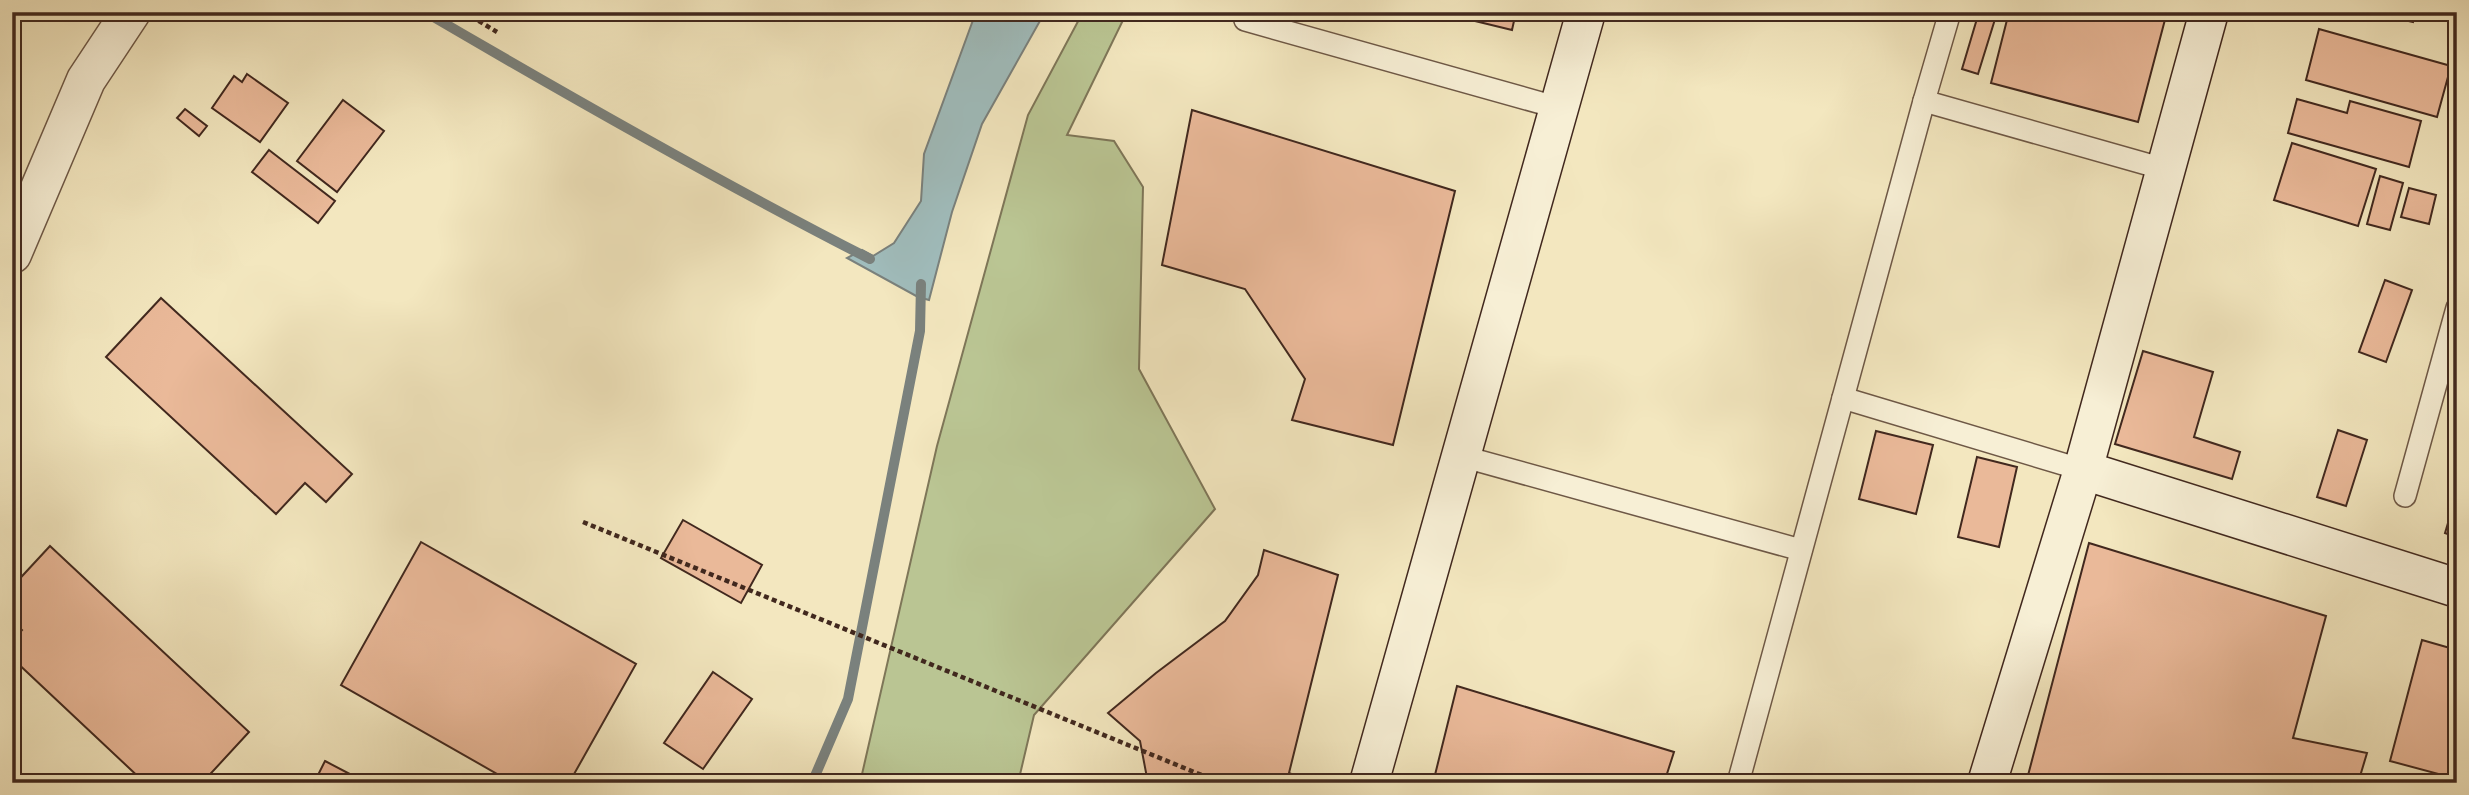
<svg xmlns="http://www.w3.org/2000/svg" width="2469" height="795" viewBox="0 0 2469 795" font-family="'IM FELL French Canon',serif">
<style>
.green{fill:#bac593;stroke:#7e7658;stroke-width:2}
.water{fill:#a0bdbd;stroke:#7a817d;stroke-width:2}
.lines{fill:none;stroke-linecap:round;stroke-linejoin:round}
.stream{stroke:#7a817d;stroke-width:10}
.building{fill:#eab999;stroke:#41281e;stroke-width:2}
.lane-casing{stroke:#6e5846;stroke-width:24}
.street-casing{stroke:#6e5846;stroke-width:41}
.secondary-casing{stroke:#41281e;stroke-width:41}
.path{stroke:#41281e;stroke-width:4.5;stroke-dasharray:5 3.5;stroke-linecap:butt}
.lane{stroke:#f7efd5;stroke-width:21}
.street{stroke:#f7efd5;stroke-width:38}
.secondary{stroke:#f7efd5;stroke-width:38}
</style>
<rect width="100%" height="100%" fill="#f3e7bf"/>
<filter id="stains"><feTurbulence type="fractalNoise" baseFrequency=".00286" numOctaves="4"/><feColorMatrix values="0 0 0 0 .2 0 0 0 0 .09 0 0 0 0 .02 0 0 0 .5 -.17"/></filter>
<radialGradient id="worn" r=".72"><stop offset=".6" stop-color="#630" stop-opacity="0"/><stop offset="1" stop-color="#630" stop-opacity=".3"/></radialGradient>
<polygon class="green" points="1083,12 1127,12 1067,135 1114,141 1143,187 1139,369 1215,509 1034,715 1018,783 860,783 937,446 1028,115"/>
<polygon class="water" points="976,12 1045,12 982,124 952,212 929,300 918,297 847,258 862,250 873,256 894,243 921,201 924,154"/>
<g class="lines">
<g class="stream">
<path d="M425,12c147,86 294,170 445,247"/>
<polyline points="812,783 848,699 920,331 921,284"/>
</g>
</g>
<g class="building">
<polygon points="486,12 502,12 497,20"/>
<polygon points="1438,12 1516,12 1512,30"/>
<polygon points="1979,12 1996,16 1978,74 1962,69"/>
<polygon points="2009,12 2167,12 2138,122 1991,83"/>
<polygon points="2369,12 2415,12 2413,22"/>
<polygon points="2319,29 2451,66 2437,117 2306,80"/>
<polygon points="247,74 288,103 260,142 212,108 234,76 242,82"/>
<polygon points="2297,99 2347,113 2350,101 2421,121 2409,167 2288,133"/>
<polygon points="343,100 384,131 337,192 297,161"/>
<polygon points="185,109 207,126 199,136 177,118"/>
<polygon points="1192,110 1455,191 1393,445 1292,420 1305,379 1245,289 1162,265"/>
<polygon points="2292,143 2376,169 2358,226 2274,200"/>
<polygon points="269,150 335,201 318,223 252,172"/>
<polygon points="2380,176 2403,183 2390,230 2367,224"/>
<polygon points="2409,188 2436,195 2429,224 2401,217"/>
<polygon points="2385,280 2412,290 2386,362 2359,352"/>
<polygon points="161,298 352,474 326,502 305,483 276,514 106,357"/>
<polygon points="2143,351 2213,372 2194,437 2240,452 2232,479 2115,444"/>
<polygon points="2338,430 2367,440 2346,506 2317,497"/>
<polygon points="1876,431 1933,445 1916,514 1859,499"/>
<polygon points="1977,457 2017,467 1999,547 1958,537"/>
<polygon points="2457,493 2457,537 2445,533"/>
<polygon points="683,520 762,565 741,603 661,558"/>
<polygon points="421,542 636,664 569,783 513,783 341,685"/>
<polygon points="2089,543 2326,616 2293,738 2367,753 2358,783 2026,783"/>
<polygon points="50,546 249,732 202,783 145,783 12,658 12,641 22,630 12,621 12,587"/>
<polygon points="1264,550 1338,575 1289,773 1308,781 1308,783 1148,783 1140,741 1108,713 1156,673 1225,621 1258,575"/>
<polygon points="2422,640 2457,650 2457,779 2390,761"/>
<polygon points="713,672 752,699 703,769 664,743"/>
<polygon points="1457,686 1674,752 1664,783 1433,783"/>
<polygon points="325,761 367,783 314,783"/>
</g>
<g class="lines">
<defs>
<g id="lane">
<polyline points="1247,12 1245,20 1559,108"/>
<polyline points="1950,12 1924,101 2164,169"/>
<polyline points="1843,398 2083,470"/>
<polyline points="1461,456 1801,550"/>
<polyline points="2405,496 2457,308"/>
<polyline points="1738,783 1924,101"/>
</g>
<polyline id="street" points="12,254 86,80 131,12"/>
<g id="secondary">
<polyline points="2083,470 2457,588"/>
<polyline points="1369,783 1586,12"/>
<polyline points="1987,783 2083,470 2209,12"/>
</g>
</defs>
<use href="#lane" class="lane-casing"/>
<use href="#street" class="street-casing"/>
<use href="#secondary" class="secondary-casing"/>
<g class="path">
<polyline points="464,12 497,32"/>
<polyline points="583,522 1221,783"/>
</g>
<use href="#lane" class="lane"/>
<use href="#street" class="street"/>
<use href="#secondary" class="secondary"/>
</g>
<rect width="2469" height="795" fill="none" stroke="#f3e7bf" stroke-width="42"/>
<rect x="14" y="14" width="2441" height="767" fill="none" stroke="#41281e" stroke-width="3.5"/>
<rect x="21" y="21" width="2427" height="753" fill="none" stroke="#41281e" stroke-width="2"/>
<rect width="100%" height="100%" filter="url(#stains)"/>
<rect width="100%" height="100%" fill="url(#worn)"/>
</svg>
